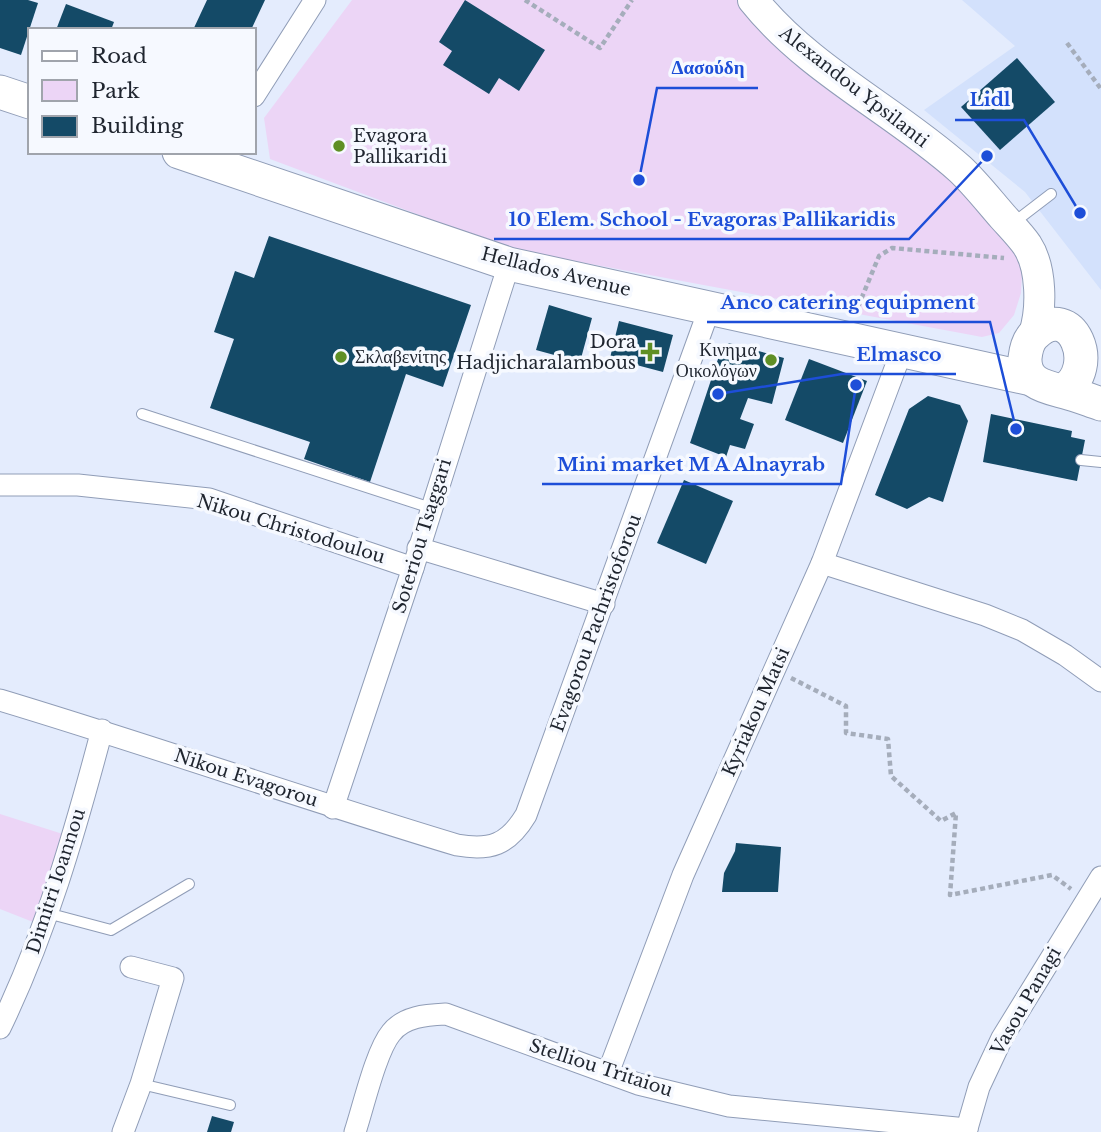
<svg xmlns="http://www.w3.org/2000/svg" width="1101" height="1132" viewBox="0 0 1101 1132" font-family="'Libre Baskerville',serif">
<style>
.built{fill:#d3e1fc}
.green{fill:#ecd5f6}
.building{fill:#144a67}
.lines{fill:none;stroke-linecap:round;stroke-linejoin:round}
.lane-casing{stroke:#909db7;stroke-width:12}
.street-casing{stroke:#909db7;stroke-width:23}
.secondary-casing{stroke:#909db7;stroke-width:32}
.primary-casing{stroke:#909db7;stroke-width:35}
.path{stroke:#a5adbb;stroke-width:4.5;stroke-dasharray:5 3.5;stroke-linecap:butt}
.lane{stroke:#fff;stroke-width:10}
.street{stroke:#fff;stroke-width:21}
.secondary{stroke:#fff;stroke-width:30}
.primary{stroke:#fff;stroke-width:33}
.poi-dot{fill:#5f8f25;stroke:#f6f9ff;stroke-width:2.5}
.labels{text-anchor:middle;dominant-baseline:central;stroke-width:7;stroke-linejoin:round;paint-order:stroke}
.street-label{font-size:18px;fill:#1f252f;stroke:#f6f9ff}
.poi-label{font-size:18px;fill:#1f252f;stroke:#f6f9ff;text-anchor:start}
.leader{fill:none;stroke:#1d4ed8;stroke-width:2.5}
.callout-dot{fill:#1d4ed8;stroke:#f6f9ff;stroke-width:2.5}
.callout-label{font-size:19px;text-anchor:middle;font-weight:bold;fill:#1d4ed8;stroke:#f6f9ff;stroke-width:7;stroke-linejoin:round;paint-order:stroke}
</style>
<rect width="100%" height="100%" fill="#e4ecfd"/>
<polygon class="built" points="962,0 1101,0 1101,290 1025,192 924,110 1015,46"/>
<g class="green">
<polygon points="352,0 740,0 892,134 977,201 1018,250 1022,273 1021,293 1014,315 999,333 982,337 510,249 270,159 264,118"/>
<polygon points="0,814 69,836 33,922 0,909"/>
</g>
<g class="building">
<polygon points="0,0 28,0 38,3 21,55 0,48"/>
<polygon points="207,0 265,0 251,30 193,30"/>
<polygon points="465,0 545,50 519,91 499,78 489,94 443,65 452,51 439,42"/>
<polygon points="66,4 114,22 111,30 56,30"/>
<polygon points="1017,58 1055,102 1000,150 961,107"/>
<polygon points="269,236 471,305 443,387 406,374 370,482 304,459 310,442 210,408 234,339 214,332 235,271 254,278"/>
<polygon points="549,305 592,318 580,362 536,350"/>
<polygon points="619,321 673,335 663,372 610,358"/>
<polygon points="729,343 784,358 772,404 748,398 740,419 754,424 745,449 730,445 726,457 690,443 721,350"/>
<polygon points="809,359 867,381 843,443 785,420"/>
<polygon points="928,396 960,405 968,421 943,502 929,497 907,509 875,495 909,409"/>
<polygon points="991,414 1072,431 1071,437 1085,440 1077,481 983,462"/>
<polygon points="684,480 733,501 706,564 657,543"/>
<polygon points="736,843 781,847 778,892 722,892 724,873 735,851"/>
<polygon points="212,1116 234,1122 231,1132 207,1132"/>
</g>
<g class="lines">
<defs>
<g id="lane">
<polyline points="1021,217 1051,194"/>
<polyline points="142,414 431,508"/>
<polyline points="1081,460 1101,462"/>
<polyline points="47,913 111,930 189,884"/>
<polyline points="141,1084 230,1105"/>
</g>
<g id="street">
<polyline points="254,96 315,0"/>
<polyline points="0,485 78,485 209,499 413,568"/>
<polyline points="418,548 604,604"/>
<polyline points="822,563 985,615 1022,630 1065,655 1101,681"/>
<path d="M0,700c153,46 304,99 457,145 33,6 51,0 69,-30l184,-508"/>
<polyline points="333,808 413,568 509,264"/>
<path d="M0,1028c46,-95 75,-196 102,-298"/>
<polyline points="608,1073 683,875 822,563 902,350"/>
<polyline points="123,1132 141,1084 173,978 131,967"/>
<path d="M355,1132c8,-24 21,-81 36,-99 13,-17 36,-18 55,-19l192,70 91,22 238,23"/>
<polyline points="966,1132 979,1087 1002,1038 1101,877"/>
</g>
<path id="secondary" d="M753,0c56,70 141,110 207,169 15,14 29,32 43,48 8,9 17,18 24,28 15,23 15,64 7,89"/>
<g id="primary">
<polyline points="0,92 30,102"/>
<polyline points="179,152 509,264 1031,379"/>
<path d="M1063,391c38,-23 9,-92 -28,-57 -7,6 -9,15 -10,24 -1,26 21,29 40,34 12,3 24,8 36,12"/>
</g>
</defs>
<use href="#lane" class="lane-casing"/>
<use href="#street" class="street-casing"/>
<use href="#secondary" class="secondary-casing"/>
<use href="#primary" class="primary-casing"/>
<g class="path">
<polyline points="525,0 600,48 632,0"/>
<polyline points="1067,43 1101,89"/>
<polyline points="855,314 879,256 892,248 1004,258"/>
<polyline points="791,678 846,706 846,733 888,739 891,776 941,821 956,813 950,895 1052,875 1071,889"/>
</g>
<use href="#lane" class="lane"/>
<use href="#street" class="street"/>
<use href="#secondary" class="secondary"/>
<use href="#primary" class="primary"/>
</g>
<g class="poi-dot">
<circle cx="339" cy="146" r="7"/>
<path d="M646.5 341.5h7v7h7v7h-7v7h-7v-7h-7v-7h7z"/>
<circle cx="341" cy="357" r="7"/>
<circle cx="771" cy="360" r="7"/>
</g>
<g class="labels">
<g class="street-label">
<text transform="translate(854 87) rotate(38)">Alexandou Ypsilanti</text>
<text transform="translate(556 272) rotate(14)">Hellados Avenue</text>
<text transform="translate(291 529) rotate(17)">Nikou Christodoulou</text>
<text transform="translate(422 536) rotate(-73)">Soteriou Tsaggari</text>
<text transform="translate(596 623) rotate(-70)">Evagorou Pachristoforou</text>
<text transform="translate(756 712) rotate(-66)">Kyriakou Matsi</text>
<text transform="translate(246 778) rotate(18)">Nikou Evagorou</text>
<text transform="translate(56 881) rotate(-72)">Dimitri Ioannou</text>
<text transform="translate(1026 1001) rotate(-60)">Vasou Panagi</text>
<text transform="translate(601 1068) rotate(18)">Stelliou Tritaiou</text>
</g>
<g class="poi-label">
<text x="353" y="136">Evagora<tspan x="353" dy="21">Pallikaridi</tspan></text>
<text x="636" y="342" text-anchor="end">Dora<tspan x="636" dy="21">Hadjicharalambous</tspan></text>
<text x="757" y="350" text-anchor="end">Κινημα<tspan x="757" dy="21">Οικολόγων</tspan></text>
<text x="355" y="357">Σκλαβενίτης</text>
</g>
</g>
<path class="leader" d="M639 180L657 88H758M1080 213L1024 120H955M987 156L909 239H494M1016 429L990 322H707M718 394L842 374H956M856 385L841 484H542"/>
<g class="callout-dot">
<circle cx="639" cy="180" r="7"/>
<circle cx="1080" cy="213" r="7"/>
<circle cx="987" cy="156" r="7"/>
<circle cx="1016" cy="429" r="7"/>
<circle cx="718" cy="394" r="7"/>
<circle cx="856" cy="385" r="7"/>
</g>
<g class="callout-label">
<text x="708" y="74">Δασούδη</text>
<text x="990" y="106">Lidl</text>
<text x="702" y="226">10 Elem. School - Evagoras Pallikaridis</text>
<text x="848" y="309">Anco catering equipment</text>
<text x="899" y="361">Elmasco</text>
<text x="691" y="471">Mini market M A Alnayrab</text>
</g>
<rect x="28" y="28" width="228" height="126" fill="#f6f9ff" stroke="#a0a4ac" stroke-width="2"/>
<rect x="42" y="51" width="35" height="10" fill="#ffffff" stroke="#a0a4ac" stroke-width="2"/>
<text x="91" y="63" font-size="21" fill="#1f252f">Road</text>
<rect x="42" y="80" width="35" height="21" fill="#ecd5f6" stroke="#a0a4ac" stroke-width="2"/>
<text x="91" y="98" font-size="21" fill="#1f252f">Park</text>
<rect x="42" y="116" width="35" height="21" fill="#144a67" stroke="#a0a4ac" stroke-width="2"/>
<text x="91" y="133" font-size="21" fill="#1f252f">Building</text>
</svg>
